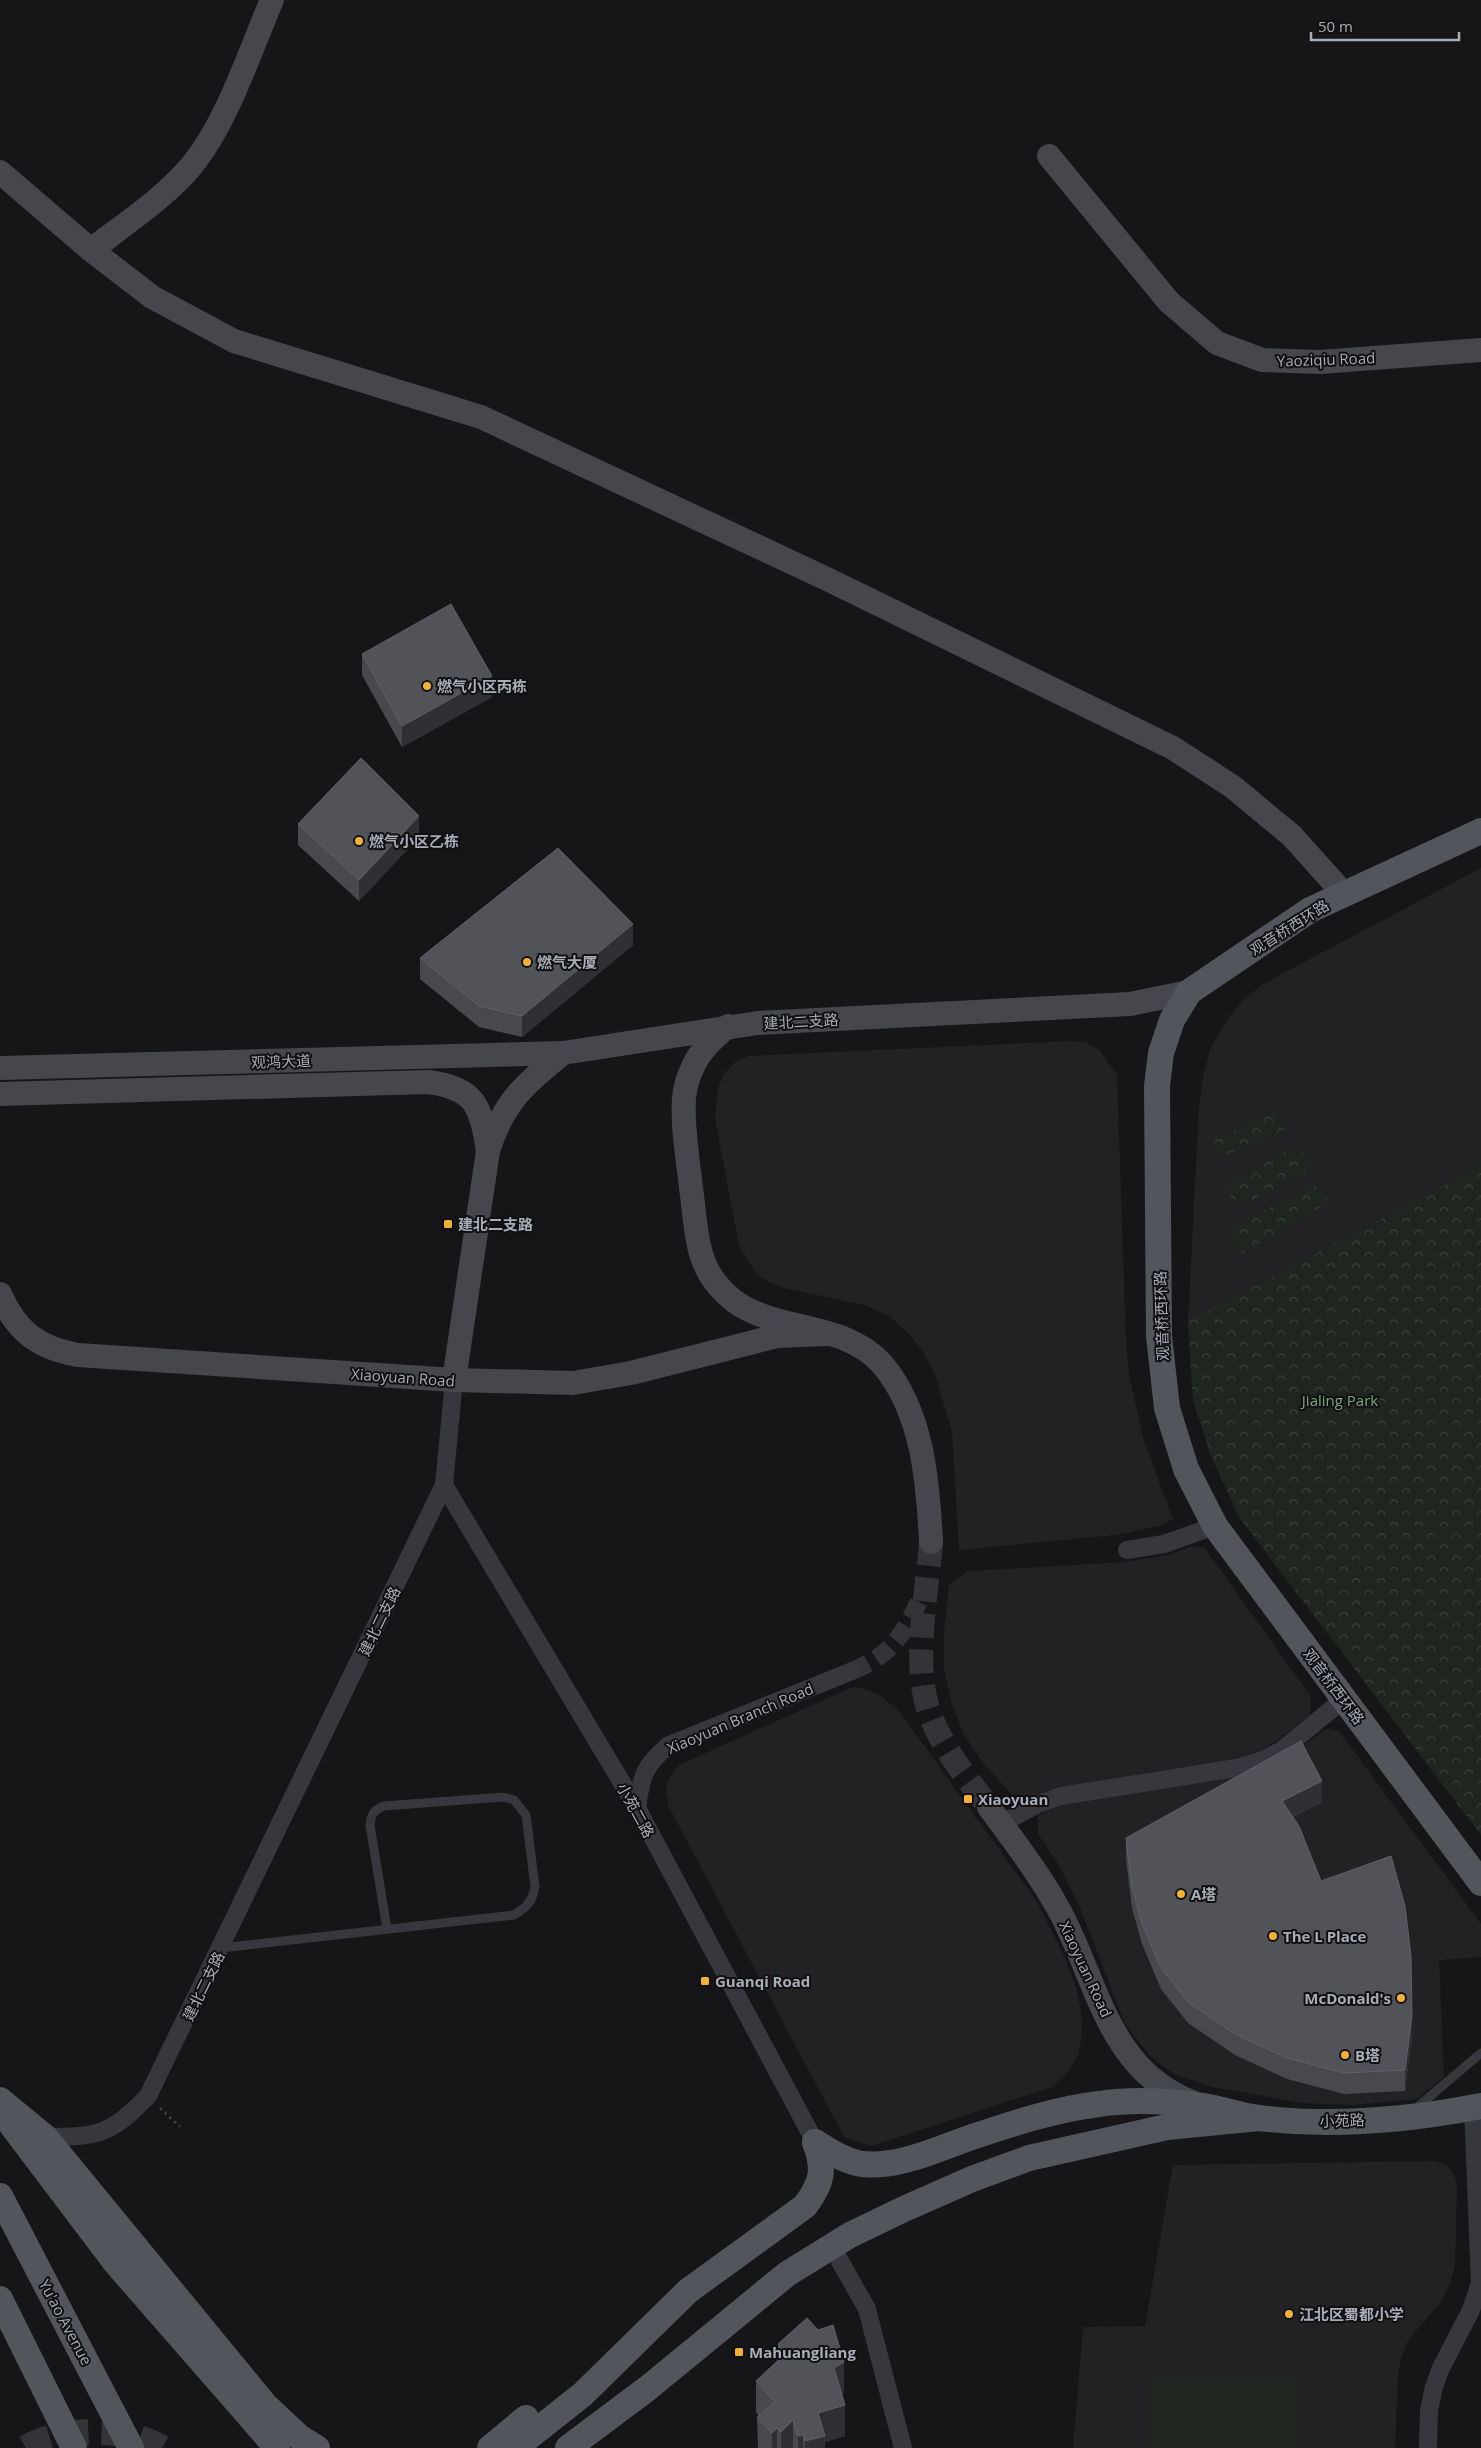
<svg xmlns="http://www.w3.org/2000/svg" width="1481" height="2448" viewBox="0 0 1481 2448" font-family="'Open Sans','Noto Sans SC',sans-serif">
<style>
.built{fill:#222225}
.forest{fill:url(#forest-crowns)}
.pitch{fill:#1e261f}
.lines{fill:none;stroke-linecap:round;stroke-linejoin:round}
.street-tunnel{stroke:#333438;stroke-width:18;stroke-dasharray:18 9;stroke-linecap:butt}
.secondary-tunnel{stroke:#333438;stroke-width:24;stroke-dasharray:24 12;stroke-linecap:butt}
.primary-tunnel{stroke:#333438;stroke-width:26;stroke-dasharray:26 13;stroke-linecap:butt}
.path{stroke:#3d3f44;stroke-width:3;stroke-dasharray:2.5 4;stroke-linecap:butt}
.lane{stroke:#37383d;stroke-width:9}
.street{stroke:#37383d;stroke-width:18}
.secondary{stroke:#45474d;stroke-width:24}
.primary{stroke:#53555c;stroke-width:26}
.primary-bridge{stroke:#53555c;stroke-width:26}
.wall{fill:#47494d}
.shaded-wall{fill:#2f3033}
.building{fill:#525359;stroke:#5f6168}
.poi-dot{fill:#f2b134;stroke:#111113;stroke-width:2}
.labels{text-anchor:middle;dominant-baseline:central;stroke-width:4;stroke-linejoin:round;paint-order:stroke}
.street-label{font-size:15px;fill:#a8adb8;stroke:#111113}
.poi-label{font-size:15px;font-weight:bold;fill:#a8adb8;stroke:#111113;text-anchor:start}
.park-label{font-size:15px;fill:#7fa381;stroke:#111113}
</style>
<defs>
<pattern id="forest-crowns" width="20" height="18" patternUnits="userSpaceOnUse" patternTransform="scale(1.25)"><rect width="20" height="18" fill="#1e261f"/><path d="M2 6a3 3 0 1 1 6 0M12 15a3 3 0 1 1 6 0" fill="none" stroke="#3c433d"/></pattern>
</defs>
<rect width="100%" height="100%" fill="#161618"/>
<g class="built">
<polygon points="1481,868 1481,1835 1239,1517 1210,1453 1193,1399 1188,1322 1199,1106 1204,1072 1211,1047 1227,1020 1242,1001 1263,984"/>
<polygon points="1071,1041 1086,1042 1100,1050 1117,1075 1126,1341 1129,1375 1144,1441 1173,1519 1159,1526 1117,1535 959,1550 952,1432 936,1378 923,1351 909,1334 889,1316 864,1305 784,1288 769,1282 756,1273 739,1246 715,1118 718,1088 724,1074 735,1062 748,1056"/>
<polygon points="1193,1546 1205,1548 1311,1697 1310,1715 1278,1740 1257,1752 1233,1759 1057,1788 1030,1796 1012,1795 984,1764 964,1735 951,1701 944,1668 944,1631 949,1584 968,1571 1125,1562 1168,1555"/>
<polygon points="856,1687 877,1693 898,1710 1036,1900 1065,1958 1076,1988 1082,2017 1081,2041 1078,2055 1068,2072 1052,2087 871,2146 844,2137 669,1807 666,1794 667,1783 672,1774 679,1765 848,1689"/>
<polygon points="1326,1729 1339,1731 1481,1924 1481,1957 1439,1960 1444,2077 1417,2099 1351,2105 1303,2103 1212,2087 1174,2074 1150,2056 1125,2024 1078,1903 1057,1862 1038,1834 1038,1815 1065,1804 1289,1756"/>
<polygon points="1435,2161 1446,2165 1454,2174 1457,2185 1455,2266 1449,2286 1441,2302 1410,2338 1402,2355 1398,2374 1395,2448 1073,2448 1083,2327 1145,2326 1173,2165"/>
</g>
<g class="forest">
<polygon points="1275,1112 1285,1131 1222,1157 1214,1140"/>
<polygon points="1298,1145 1313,1170 1242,1205 1231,1197 1225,1185"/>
<polygon points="1481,1166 1481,1835 1239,1517 1210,1453 1193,1399 1188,1322"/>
<polygon points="1313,1184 1330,1201 1242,1254 1230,1229"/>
</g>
<polygon class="pitch" points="1150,2377 1297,2378 1297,2448 1150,2448"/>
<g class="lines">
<path class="street-tunnel" d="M852,1671c46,-18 57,-47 76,-90"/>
<path class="secondary-tunnel" d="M931,1542c-4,53 -20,125 0,175 13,33 36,62 58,90"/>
<path class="primary-tunnel" d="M26,2448c37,-21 99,-22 136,0"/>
<polyline class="path" points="160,2108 180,2127"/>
<g class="lane">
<path d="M221,1948l293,-33c13,-8 18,-13 21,-28l-9,-72 -12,-15 -11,-3 -119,9c-10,4 -13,8 -14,19l17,104"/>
<polyline points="1415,2109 1481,2053"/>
</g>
<g class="street">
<polyline points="444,1485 637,1808 815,2142"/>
<polyline points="1127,1550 1164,1544 1215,1526"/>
<path d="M637,1808c4,-31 7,-43 32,-63l183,-74"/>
<polyline points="1001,1824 1038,1804 1061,1796 1236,1768 1260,1761 1282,1750 1344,1699"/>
<path d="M45,2137c53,0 65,-2 103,-41l296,-611 10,-105"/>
<polyline points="832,2247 867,2309 903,2448"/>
<polyline points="1428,2448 1429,2410 1434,2387 1441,2368 1471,2310 1480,2283 1473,2107"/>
</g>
<g class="secondary">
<polyline points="1049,156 1169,302 1217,343 1262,360 1320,362 1481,350"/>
<polyline points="0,172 91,250 152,297 234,341 481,417 829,580 1173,748 1233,787 1292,836 1344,894"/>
<path d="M91,250c35,-27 74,-52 102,-86 34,-42 57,-113 79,-164"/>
<path d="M728,1026c-14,12 -29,25 -36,43 -4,8 -7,20 -8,29 -2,30 4,60 7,90 4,26 4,57 16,81 6,12 17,24 27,32 44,32 110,20 148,63 41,48 46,118 49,178"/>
<polyline points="0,1068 563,1053 758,1023 1130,1004 1189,992"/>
<path d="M0,1094l428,-12c48,6 53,25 60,69"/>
<path d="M0,1294c16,37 38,54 78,61l376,25 119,3 58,-10 146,-37 51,-2"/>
<path d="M454,1380l34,-229c16,-50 35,-65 75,-98"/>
<path d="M989,1807c24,33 49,65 69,101 39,70 49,162 134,194"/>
</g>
<g class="primary">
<polyline points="1481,831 1310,910 1189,992 1172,1020 1161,1053 1157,1086 1159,1336 1167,1408 1186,1469 1215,1526 1481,1883"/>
<polyline points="0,2100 45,2137 265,2405 299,2437 317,2448"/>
<polyline points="7,2119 115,2262 245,2411"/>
<path d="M815,2142c15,9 29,19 47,22 40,4 79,-17 116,-29 39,-13 80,-26 121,-31 33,-5 71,-3 105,2 19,3 37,10 55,12 73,9 150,2 222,-12"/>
<polyline points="0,2196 131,2448"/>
<polyline points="0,2299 74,2448"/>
<polyline points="490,2448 526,2418"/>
<path d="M515,2448l68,-54 105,-103 117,-85c18,-24 20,-37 10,-64"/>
<polyline points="568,2448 648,2388 787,2274 850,2235 904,2209 972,2179 1029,2158 1167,2127 1259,2118"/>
</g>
<polyline class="primary-bridge" points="245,2411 277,2448"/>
</g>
<g class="wall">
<polygon points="362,654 492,697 402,747 362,675"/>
<polygon points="298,824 419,837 359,901 298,845"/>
<polygon points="633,945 522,1037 479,1027 420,979 420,958"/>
<polygon points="1322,1802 1293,1817 1321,1881 1412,2036 1405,2091 1344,2094 1287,2079 1235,2055 1188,2023 1161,1989 1142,1944 1132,1908 1126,1859 1126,1838"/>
<polygon points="778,2344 844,2392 842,2394 845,2436 825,2442 825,2448 758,2448 757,2417 759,2416 756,2412 756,2381 778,2360"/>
</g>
<g class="shaded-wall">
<polygon points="492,676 492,697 402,747 402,726"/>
<polygon points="419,816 419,837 359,901 359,880"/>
<polygon points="633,924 633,945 522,1037 522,1016"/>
<polygon points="1322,1781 1322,1802 1282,1822 1282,1801"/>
<polygon points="1412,2015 1412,2036 1405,2091 1405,2070"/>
<polygon points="844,2362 844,2392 834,2399 834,2368"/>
<polygon points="845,2405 845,2436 825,2442 825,2448 805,2448 805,2441 818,2413"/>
<polygon points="793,2420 793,2448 781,2448 781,2432"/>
<polygon points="777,2428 777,2448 772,2448 772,2433"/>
<polygon points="803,2435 803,2448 798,2448 798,2436"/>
</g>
<g class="building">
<polygon points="451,604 492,676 402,726 362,654"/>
<polygon points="361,758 419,816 359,880 298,824"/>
<polygon points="558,848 633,924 522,1016 479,1006 420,958"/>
<polygon points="1301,1741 1322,1781 1282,1801 1299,1826 1321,1881 1391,1856 1405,1906 1411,1956 1412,2015 1405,2070 1344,2073 1287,2058 1235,2034 1188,2002 1161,1968 1142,1923 1132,1887 1126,1838"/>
<polygon points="807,2318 818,2330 833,2325 844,2362 834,2368 845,2405 818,2413 825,2436 805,2441 803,2435 798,2436 793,2420 781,2432 777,2428 772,2433 757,2417 775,2402 756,2381 784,2355 778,2344"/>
</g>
<g class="poi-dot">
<circle cx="427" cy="686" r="5"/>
<circle cx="359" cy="841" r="5"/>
<circle cx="527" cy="962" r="5"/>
<rect x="443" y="1219" width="10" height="10" rx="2.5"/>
<rect x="963" y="1794" width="10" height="10" rx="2.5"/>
<circle cx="1181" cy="1894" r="5"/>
<circle cx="1273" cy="1936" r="5"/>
<rect x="700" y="1976" width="10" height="10" rx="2.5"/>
<circle cx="1401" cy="1998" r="5"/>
<circle cx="1345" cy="2055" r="5"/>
<circle cx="1289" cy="2314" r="5"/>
<rect x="734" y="2347" width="10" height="10" rx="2.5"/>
</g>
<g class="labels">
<g class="street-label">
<text transform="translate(1326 359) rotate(-2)">Yaoziqiu Road</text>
<text transform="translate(1289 927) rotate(-32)">观音桥西环路</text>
<text transform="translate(801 1021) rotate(-3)">建北二支路</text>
<text transform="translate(281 1061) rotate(-2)">观鸿大道</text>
<text transform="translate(1161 1316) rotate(-92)">观音桥西环路</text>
<text transform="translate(403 1377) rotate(4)">Xiaoyuan Road</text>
<text transform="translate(379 1621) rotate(-64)">建北二支路</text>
<text transform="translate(1334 1686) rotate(53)">观音桥西环路</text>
<text transform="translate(740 1718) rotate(-23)">Xiaoyuan Branch Road</text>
<text transform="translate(636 1810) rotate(61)">小苑二路</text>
<text transform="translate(1086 1969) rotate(65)">Xiaoyuan Road</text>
<text transform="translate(203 1986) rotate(-64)">建北二支路</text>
<text transform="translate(1342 2120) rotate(-2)">小苑路</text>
<text transform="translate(66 2322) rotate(62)">Yu'ao Avenue</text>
</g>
<g class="poi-label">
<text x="437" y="686">燃气小区丙栋</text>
<text x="369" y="841">燃气小区乙栋</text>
<text x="537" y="962">燃气大厦</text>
<text x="458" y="1224">建北二支路</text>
<text x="978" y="1799">Xiaoyuan</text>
<text x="1191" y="1894">A塔</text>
<text x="1283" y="1936">The L Place</text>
<text x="715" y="1981">Guanqi Road</text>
<text x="1391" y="1998" text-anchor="end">McDonald's</text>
<text x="1355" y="2055">B塔</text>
<text x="1299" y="2314">江北区蜀都小学</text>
<text x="749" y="2352">Mahuangliang</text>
</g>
<g class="park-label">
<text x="1340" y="1400">Jialing Park</text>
</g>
</g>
<path d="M1311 32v8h148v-8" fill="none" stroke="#a8adb8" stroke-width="2.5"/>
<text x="1318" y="32" font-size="15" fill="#a8adb8" stroke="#111113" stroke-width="4" paint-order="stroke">50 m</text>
</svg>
